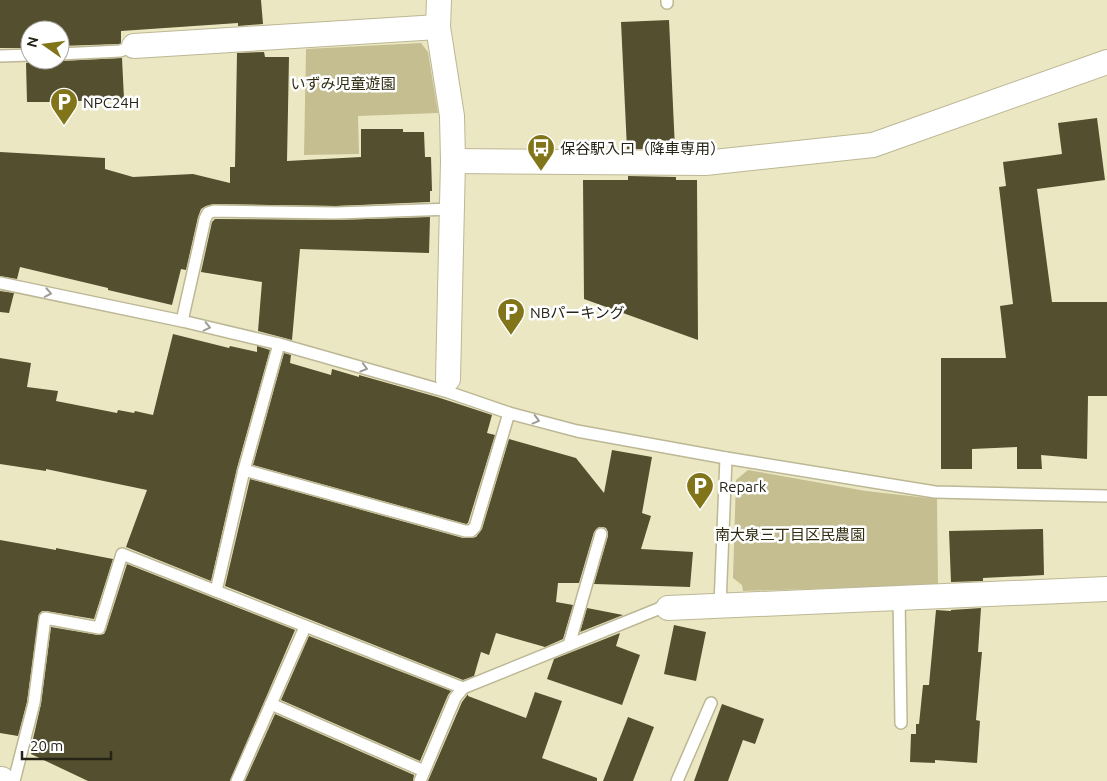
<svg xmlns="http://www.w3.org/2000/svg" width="1107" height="781" viewBox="0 0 1107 781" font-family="Ubuntu,'Noto Sans JP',sans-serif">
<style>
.green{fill:#c4be91}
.building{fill:#534f2f}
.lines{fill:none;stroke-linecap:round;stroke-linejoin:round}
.service-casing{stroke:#bcb794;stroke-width:14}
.minor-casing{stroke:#bcb794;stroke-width:26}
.tertiary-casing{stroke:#bcb794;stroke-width:30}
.service{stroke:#fff;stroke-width:11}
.minor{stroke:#fff;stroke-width:24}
.tertiary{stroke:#fff;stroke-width:28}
.oneway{stroke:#9d9c97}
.labels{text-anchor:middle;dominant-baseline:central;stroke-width:5;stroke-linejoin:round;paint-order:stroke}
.park-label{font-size:15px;fill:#2f2b10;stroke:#fff}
.poi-label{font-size:15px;fill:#262417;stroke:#fff;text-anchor:start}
</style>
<rect width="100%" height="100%" fill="#ece7c3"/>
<g class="green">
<polygon points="421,43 428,52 438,113 358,116 359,154 304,155 306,49"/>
<polygon points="748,470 866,491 937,499 938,585 743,591 742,585 733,578 736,480"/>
</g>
<g class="building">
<polygon points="0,0 261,0 263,24 238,26 238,23 121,31 121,43 119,44 60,46 60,30 30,30 30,48 0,48"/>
<polygon points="669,20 675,149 627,149 621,22"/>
<polygon points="264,52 265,57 289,57 287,161 361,157 361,129 403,129 403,132 424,132 425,157 431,157 432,191 430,191 430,202 336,206 214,204 206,206 201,209 198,217 186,270 181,269 172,305 108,290 108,288 20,267 17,279 0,276 0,152 105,158 105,169 133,177 193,174 230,183 230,167 235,167 237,53"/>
<polygon points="122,58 124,99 56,102 27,102 26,63 31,62 35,60 56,60 60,61"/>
<polygon points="1097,118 1105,180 1037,189 1052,302 1107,302 1107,396 1088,396 1087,459 1041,455 1042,469 1017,469 1017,447 972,449 972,469 941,469 941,358 1006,358 1000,306 1013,304 999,187 1006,186 1003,162 1062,154 1058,123"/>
<polygon points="628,176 676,177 676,180 697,180 698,340 584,299 583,180 628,180"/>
<polygon points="430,217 429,253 300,249 292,340 258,331 262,282 201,272 212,222 215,219 336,220"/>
<polygon points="0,291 14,293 9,313 0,312"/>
<polygon points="173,334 229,348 230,346 257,352 257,346 270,350 237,468 211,581 126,547 147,490 46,469 46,471 0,464 0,358 31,363 27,387 58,391 56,401 117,413 118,410 134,413 135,411 153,415"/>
<polygon points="284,353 291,355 290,363 331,375 332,369 359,377 359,375 437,397 492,415 487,433 495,435 468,523 466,524 253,465"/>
<polygon points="509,439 576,458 604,493 612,450 652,457 642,513 651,516 641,549 693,552 690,587 594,584 608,536 608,532 606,528 603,527 599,527 594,532 579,583 558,583 556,602 573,605 563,639 545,647 496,633 489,655 481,652 474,676 463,680 225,586 250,479 463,538 471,538 476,537 482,529"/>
<polygon points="1043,529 1044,575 983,578 983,581 951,582 949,531"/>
<polygon points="0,540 56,550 56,548 113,559 94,619 46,611 42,611 39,614 27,702 18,736 0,733"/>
<polygon points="127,564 295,630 230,781 88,781 31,754 35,739 33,739 41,704 51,627 98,635 104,634 106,630"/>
<polygon points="587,608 623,615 580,632"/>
<polygon points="981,608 978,652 982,652 976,720 980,721 977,763 935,760 935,763 910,762 911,734 916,734 916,724 919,724 923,685 929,685 936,610 951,611 951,610"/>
<polygon points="674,625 706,632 696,681 664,674"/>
<polygon points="620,633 616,646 640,655 622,705 547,679 554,659"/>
<polygon points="309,636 451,691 448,695 420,761 281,700"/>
<polygon points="535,692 562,701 542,758 597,778 597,781 428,781 462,702 468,694 468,696 526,718"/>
<polygon points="722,704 764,719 755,744 743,740 728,781 694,781"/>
<polygon points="275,714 414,775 413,781 245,781"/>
<polygon points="628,717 654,727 633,781 603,781"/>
</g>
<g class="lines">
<defs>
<g id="service">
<polyline points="667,0 667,3"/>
<polyline points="60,54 120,51 134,46"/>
<polyline points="0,56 30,55"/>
<polyline points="0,283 182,321 279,344 448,392 509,413 577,431 726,458 935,492 1107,496"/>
<polyline points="182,321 205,219 208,213 214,211 336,213 452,209"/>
<polyline points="279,344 244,470 216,591 463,688"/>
<polyline points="244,470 465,531 471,531 475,527 509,413"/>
<polyline points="899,598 901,723"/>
<polyline points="720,605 726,458"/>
<polyline points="569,645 601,534"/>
<polyline points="271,704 424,771"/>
<polyline points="14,781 34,703 45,618 99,628 122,554 216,591"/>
<polyline points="237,781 305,627"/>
<polyline points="420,781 455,698 463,688 658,609 668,608"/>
<polyline points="677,781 711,703"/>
</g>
<g id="minor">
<polyline points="439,0 438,27 452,116 453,161 448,379"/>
<polyline points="134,46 438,27"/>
<polyline points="453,161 705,163 873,145 1107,62"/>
<polyline points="668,608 1107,589"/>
</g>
<polyline id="tertiary" points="0,781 1,781"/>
</defs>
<use href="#service" class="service-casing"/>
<use href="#minor" class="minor-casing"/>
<use href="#tertiary" class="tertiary-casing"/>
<use href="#service" class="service"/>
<use href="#minor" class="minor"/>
<use href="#tertiary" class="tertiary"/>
</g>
<defs><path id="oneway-chevron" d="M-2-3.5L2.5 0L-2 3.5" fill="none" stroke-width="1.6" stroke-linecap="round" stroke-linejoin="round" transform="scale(1.25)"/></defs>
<g class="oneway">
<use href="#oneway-chevron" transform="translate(48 293) rotate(11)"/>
<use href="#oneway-chevron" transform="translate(207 327) rotate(13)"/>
<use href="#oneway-chevron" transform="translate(364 368) rotate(16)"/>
<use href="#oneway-chevron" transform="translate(536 420) rotate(15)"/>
</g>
<defs>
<symbol id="parking-pin" viewBox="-11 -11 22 30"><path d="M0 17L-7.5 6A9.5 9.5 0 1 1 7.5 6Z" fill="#827519" stroke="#fff"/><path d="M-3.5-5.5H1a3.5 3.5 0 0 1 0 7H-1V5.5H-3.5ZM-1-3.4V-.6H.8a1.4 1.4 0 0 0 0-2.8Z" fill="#fff"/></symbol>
<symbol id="bus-pin" viewBox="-11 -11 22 30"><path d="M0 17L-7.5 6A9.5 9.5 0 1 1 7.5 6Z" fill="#827519" stroke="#fff"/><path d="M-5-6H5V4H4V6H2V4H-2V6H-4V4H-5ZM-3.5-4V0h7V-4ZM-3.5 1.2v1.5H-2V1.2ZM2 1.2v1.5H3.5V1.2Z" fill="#fff"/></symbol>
</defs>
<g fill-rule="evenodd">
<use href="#parking-pin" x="48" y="86" width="32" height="43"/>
<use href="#bus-pin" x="525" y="132" width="32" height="43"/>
<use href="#parking-pin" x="495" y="296" width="32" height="43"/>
<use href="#parking-pin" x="684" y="470" width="32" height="43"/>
</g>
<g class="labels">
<g class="park-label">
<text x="343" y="83">いずみ児童遊園</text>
<text x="790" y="534">南大泉三丁目区民農園</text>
</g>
<g class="poi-label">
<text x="83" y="102">NPC24H</text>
<text x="560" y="148">保谷駅入口（降車専用）</text>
<text x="530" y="312">NBパーキング</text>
<text x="719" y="486">Repark</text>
</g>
</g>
<g transform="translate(45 45) rotate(284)"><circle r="24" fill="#ffffff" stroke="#a8a7a2"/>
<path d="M0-4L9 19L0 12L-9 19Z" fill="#827519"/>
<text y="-8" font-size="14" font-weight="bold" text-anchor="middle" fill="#262417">N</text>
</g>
<path d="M22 751v8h89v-8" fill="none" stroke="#262417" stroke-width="2.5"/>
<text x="30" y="751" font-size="15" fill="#262417" stroke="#ffffff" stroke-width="4" paint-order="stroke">20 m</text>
</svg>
